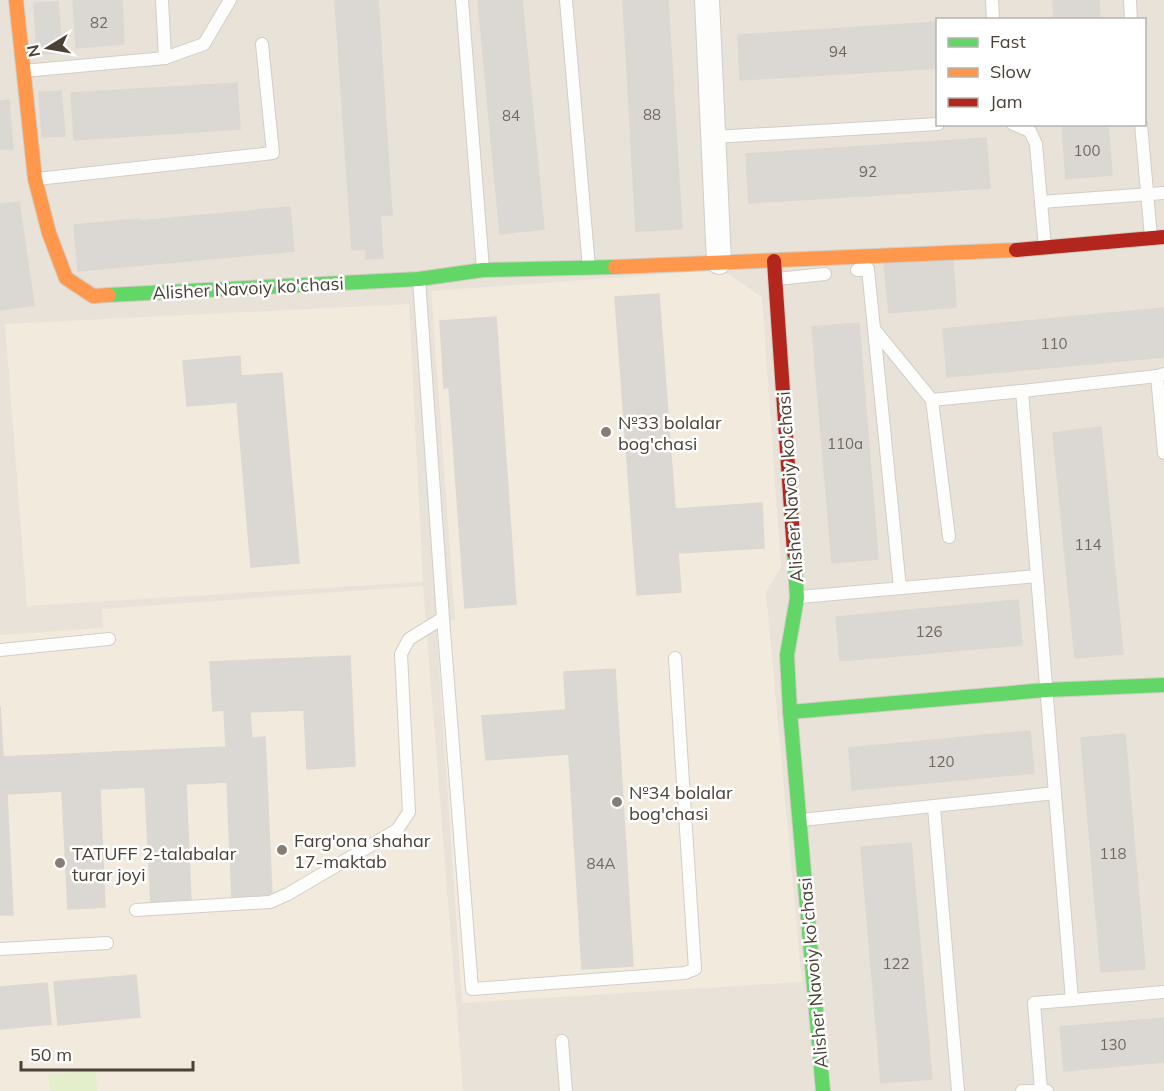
<svg xmlns="http://www.w3.org/2000/svg" width="1164" height="1091" viewBox="0 0 1164 1091" font-family="Mulish,sans-serif">
<style>
.residential{fill:#e8e2d9;fill-rule:evenodd}
.education{fill:#f2eadd}
.green{fill:#e3efca}
.building{fill:#dbd7d2;stroke:#dcd7d1;stroke-width:1.5}
.lines{fill:none;stroke-linecap:round;stroke-linejoin:round}
.lane-casing{stroke:#d1cec9;stroke-width:14}
.street-casing{stroke:#d1cec9;stroke-width:26}
.fast-casing{stroke:#d3cdc2;stroke-width:16}
.slow-casing{stroke:#d3cdc2;stroke-width:16}
.jam-casing{stroke:#d3cdc2;stroke-width:16}
.lane{stroke:#fdfdfc;stroke-width:12}
.street{stroke:#fdfdfc;stroke-width:24}
.fast{stroke:#63d668;stroke-width:14}
.slow{stroke:#ff974d;stroke-width:14}
.jam{stroke:#b3261e;stroke-width:14}
.poi-dot{fill:#867e76;stroke:#fff;stroke-width:2}
.labels{text-anchor:middle;dominant-baseline:central;stroke-width:5;stroke-linejoin:round;paint-order:stroke}
.number-label{font-size:15px;fill:#70685f}
.street-label{font-size:18px;fill:#4b4136;stroke:#fff}
.poi-label{font-size:18px;fill:#4b4136;stroke:#fff;text-anchor:start}
</style>
<rect width="100%" height="100%" fill="#f3f0ec"/>
<path class="residential" d="M0,0h1164v1091h-1164zM938,20h206v104h-206z"/>
<g class="education">
<polygon points="722,270 762,297 781,567 766,592 802,982 462,1003 436,623 455,620 431,291"/>
<polygon points="409,304 423,582 27,606 5,324"/>
<polygon points="423,586 463,1091 0,1091 0,635 103,628 102,609"/>
</g>
<polygon class="green" points="96,1071 97,1091 50,1091 48,1074"/>
<g class="building">
<polygon points="73,0 122,0 124,44 76,48"/>
<polygon points="335,0 378,0 392,215 380,215 383,258 366,259 366,249 352,250"/>
<polygon points="478,0 522,0 544,229 500,234"/>
<polygon points="623,0 668,0 682,229 636,231"/>
<polygon points="1053,0 1099,0 1100,20 1054,20"/>
<polygon points="58,2 62,53 37,54 34,3"/>
<polygon points="938,22 938,68 740,80 738,35"/>
<polygon points="237,83 240,129 74,140 71,93"/>
<polygon points="61,91 65,136 42,137 39,92"/>
<polygon points="9,100 13,149 0,149 0,101"/>
<polygon points="1062,124 1108,124 1112,175 1066,179"/>
<polygon points="986,138 990,188 749,203 746,154"/>
<polygon points="19,202 34,305 0,310 0,204"/>
<polygon points="290,207 294,251 143,265 139,221"/>
<polygon points="139,219 143,265 78,271 74,225"/>
<polygon points="953,258 956,307 889,313 884,263"/>
<polygon points="659,294 675,509 762,503 764,548 678,553 681,592 637,595 615,297"/>
<polygon points="1164,308 1164,357 947,377 943,329"/>
<polygon points="496,317 516,604 465,608 449,387 444,388 440,321"/>
<polygon points="859,323 878,559 832,563 812,327"/>
<polygon points="240,356 241,376 282,373 299,563 251,567 237,402 187,406 183,361"/>
<polygon points="1101,427 1123,654 1075,658 1053,433"/>
<polygon points="1018,600 1022,645 840,661 836,617"/>
<polygon points="350,656 355,766 307,769 304,710 250,712 252,738 265,737 272,897 232,899 227,782 186,784 191,901 151,903 145,787 100,789 105,907 68,909 62,791 7,794 13,915 0,915 0,706 3,757 226,747 224,710 213,711 210,662"/>
<polygon points="615,669 633,966 582,969 569,754 486,760 482,716 566,710 564,672"/>
<polygon points="1030,731 1034,773 852,790 849,748"/>
<polygon points="1125,734 1145,969 1101,972 1081,738"/>
<polygon points="911,843 932,1079 881,1083 861,847"/>
<polygon points="136,975 140,1017 58,1025 54,982"/>
<polygon points="47,983 51,1024 0,1029 0,987"/>
<polygon points="1164,1018 1164,1062 1064,1071 1060,1027"/>
</g>
<g class="lines">
<defs>
<g id="lane">
<polyline points="162,0 165,58"/>
<polyline points="462,0 483,269"/>
<polyline points="566,0 589,268"/>
<polyline points="992,0 993,20"/>
<polyline points="1130,0 1131,20"/>
<polyline points="24,71 165,58 204,44 230,0"/>
<polyline points="1013,124 1030,131 1036,144 1045,248"/>
<polyline points="1141,124 1151,237"/>
<polyline points="714,137 938,124"/>
<polyline points="37,179 273,153 262,44"/>
<polyline points="1041,202 1164,193"/>
<polyline points="857,270 868,269 900,588"/>
<polyline points="777,279 825,274"/>
<polyline points="419,280 443,618 472,989 685,973 695,969 675,658"/>
<polyline points="874,329 932,400 1022,391"/>
<polyline points="1164,374 1157,376 1164,453"/>
<polyline points="932,400 949,537"/>
<polyline points="1037,576 1072,1000 1164,992"/>
<polyline points="800,597 1037,576 1022,391 1157,376"/>
<polyline points="0,650 109,639"/>
<polyline points="934,807 958,1091"/>
<polyline points="802,820 1055,793"/>
<polyline points="136,910 270,902 288,894 397,830 409,812 401,654 409,639 443,618"/>
<polyline points="0,949 107,943"/>
<polyline points="562,1041 566,1091"/>
<polyline points="1041,1090 1034,1003 1072,1000"/>
<polyline points="1022,1091 1047,1091"/>
</g>
<polyline id="street" points="707,0 719,262"/>
<g id="fast">
<polyline points="109,295 419,279 483,270 615,267"/>
<polyline points="794,553 797,598 787,655 790,712 823,1091"/>
<polyline points="790,712 1046,690 1164,685"/>
</g>
<g id="slow">
<polyline points="16,0 35,179 49,233 66,278 93,296 109,295"/>
<polyline points="615,267 1016,250"/>
</g>
<g id="jam">
<polyline points="1016,250 1164,237"/>
<polyline points="774,261 794,553"/>
</g>
</defs>
<use href="#lane" class="lane-casing"/>
<use href="#street" class="street-casing"/>
<use href="#fast" class="fast-casing"/>
<use href="#slow" class="slow-casing"/>
<use href="#jam" class="jam-casing"/>
<use href="#lane" class="lane"/>
<use href="#street" class="street"/>
<use href="#fast" class="fast"/>
<use href="#slow" class="slow"/>
<use href="#jam" class="jam"/>
</g>
<g class="poi-dot">
<circle cx="606" cy="432" r="6"/>
<circle cx="617" cy="802" r="6"/>
<circle cx="282" cy="850" r="6"/>
<circle cx="60" cy="863" r="6"/>
</g>
<g class="labels">
<g class="number-label">
<text x="99" y="22">82</text>
<text x="838" y="51">94</text>
<text x="652" y="114">88</text>
<text x="511" y="115">84</text>
<text x="1087" y="150">100</text>
<text x="868" y="171">92</text>
<text x="1054" y="343">110</text>
<text x="845" y="443">110а</text>
<text x="1088" y="544">114</text>
<text x="929" y="631">126</text>
<text x="941" y="761">120</text>
<text x="1113" y="853">118</text>
<text x="601" y="863">84A</text>
<text x="896" y="963">122</text>
<text x="1113" y="1044">130</text>
</g>
<g class="street-label">
<text transform="translate(248 288) rotate(-3)">Alisher Navoiy ko'chasi</text>
<text transform="translate(790 487) rotate(-94)">Alisher Navoiy ko'chasi</text>
<text transform="translate(813 973) rotate(-95)">Alisher Navoiy ko'chasi</text>
</g>
<g class="poi-label">
<text x="618" y="422">№33 bolalar<tspan x="618" dy="21">bog'chasi</tspan></text>
<text x="629" y="792">№34 bolalar<tspan x="629" dy="21">bog'chasi</tspan></text>
<text x="294" y="840">Farg'ona shahar<tspan x="294" dy="21">17-maktab</tspan></text>
<text x="72" y="853">TATUFF 2-talabalar<tspan x="72" dy="21">turar joyi</tspan></text>
</g>
</g>
<rect x="936" y="18" width="210" height="108" fill="#ffffff" stroke="#b7b3af" stroke-width="1.5"/>
<rect x="948" y="38" width="30" height="9" fill="#63d668" stroke="#b7b3af" stroke-width="1.5"/>
<text x="990" y="48" font-size="18" fill="#4b4136">Fast</text>
<rect x="948" y="68" width="30" height="9" fill="#ff974d" stroke="#b7b3af" stroke-width="1.5"/>
<text x="990" y="78" font-size="18" fill="#4b4136">Slow</text>
<rect x="948" y="98" width="30" height="9" fill="#b3261e" stroke="#b7b3af" stroke-width="1.5"/>
<text x="990" y="108" font-size="18" fill="#4b4136">Jam</text>
<g transform="translate(48 48) rotate(259)" stroke="#ffffff" stroke-width="4.5" paint-order="stroke">
<path d="M0-4.5L10 22L0 15L-10 22Z" fill="#4b4136"/>
<text y="-9" font-size="16" font-weight="bold" text-anchor="middle" fill="#4b4136">N</text>
</g>
<path d="M21 1061v9h172v-9" fill="none" stroke="#4b4136" stroke-width="3"/>
<text x="30" y="1061" font-size="18" fill="#4b4136" stroke="#ffffff" stroke-width="4.5" paint-order="stroke">50 m</text>
</svg>
